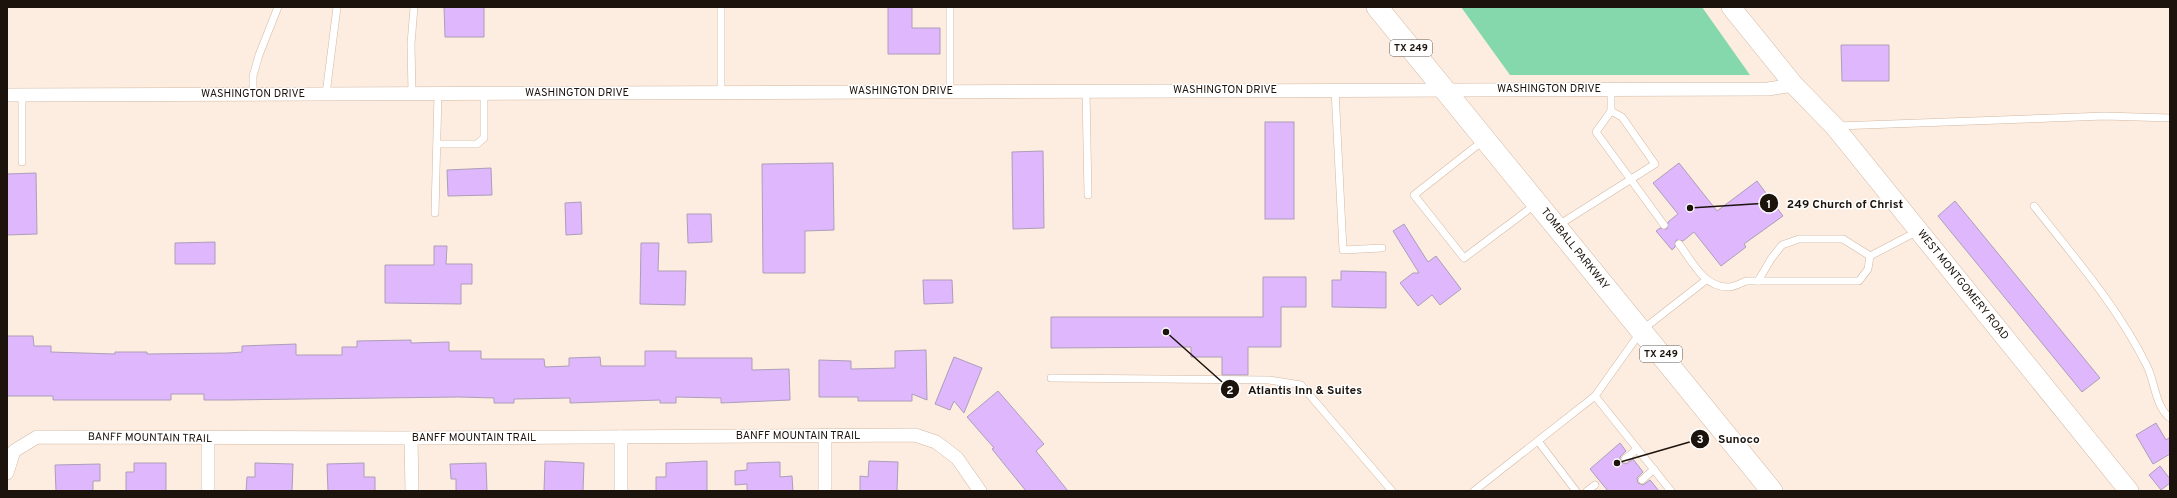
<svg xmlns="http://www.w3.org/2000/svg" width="2177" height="498" viewBox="0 0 2177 498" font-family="Overpass,sans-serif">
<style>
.forest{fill:#85d8ab}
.building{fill:#deb7fd;stroke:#ac9eb9}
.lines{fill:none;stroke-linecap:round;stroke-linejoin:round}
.lane-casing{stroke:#d2b8a3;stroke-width:8}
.street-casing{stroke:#d2b8a3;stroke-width:14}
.secondary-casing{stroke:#d2b8a3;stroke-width:20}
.primary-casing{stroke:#d2b8a3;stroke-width:22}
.lane{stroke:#fff;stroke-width:7}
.street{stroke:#fff;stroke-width:13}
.secondary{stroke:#fff;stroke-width:19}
.primary{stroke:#fff;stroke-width:21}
.labels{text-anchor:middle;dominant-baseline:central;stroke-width:3;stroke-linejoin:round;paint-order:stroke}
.shield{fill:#fff;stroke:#605a55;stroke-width:1}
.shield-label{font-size:10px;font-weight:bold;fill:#1c130c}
.street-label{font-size:11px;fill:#1c130c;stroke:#fff}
.leader{fill:none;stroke:#1c130c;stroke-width:1.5}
.callout-dot{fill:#1c130c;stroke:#fff;stroke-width:1.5}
.mark-label{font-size:12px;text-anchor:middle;font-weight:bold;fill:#fff}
.callout-label{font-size:12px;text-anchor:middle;font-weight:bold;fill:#1c130c;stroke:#fff;stroke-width:3;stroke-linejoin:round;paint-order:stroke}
</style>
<rect width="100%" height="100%" fill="#fdede0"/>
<polygon class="forest" points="1461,7 1702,7 1750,75 1510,75"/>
<g class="building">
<polygon points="444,7 484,7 484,37 445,37"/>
<polygon points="888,7 912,7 912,28 940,28 940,54 888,54"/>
<polygon points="1841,45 1889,45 1889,81 1842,81"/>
<rect x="1265" y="122" width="29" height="97"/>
<polygon points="1043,151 1044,228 1013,229 1012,152"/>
<polygon points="833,163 834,230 805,231 805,273 763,273 762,164"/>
<polygon points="1679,163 1717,211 1757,181 1783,216 1744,244 1746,247 1721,266 1694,232 1683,241 1676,240 1675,247 1672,250 1656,231 1660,228 1667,229 1668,222 1678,214 1653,183"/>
<polygon points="491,168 492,195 448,196 447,170"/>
<polygon points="36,173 37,234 7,235 7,174"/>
<polygon points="1955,201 2100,378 2082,392 1938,216"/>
<polygon points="581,202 582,234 566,235 565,203"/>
<polygon points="687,214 711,214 712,242 688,243"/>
<polygon points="1404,224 1428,262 1436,256 1461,289 1440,305 1432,295 1418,306 1400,283 1413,273 1419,273 1393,231"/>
<polygon points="215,242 215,264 175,264 175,243"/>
<polygon points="641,243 659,243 658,271 686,271 685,305 640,304"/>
<polygon points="434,246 447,246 446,264 472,264 472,284 461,284 461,304 385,303 385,265 434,265"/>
<polygon points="1341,271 1386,272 1386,308 1332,307 1332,280 1341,280"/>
<polygon points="1263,277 1306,277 1306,307 1281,307 1281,347 1248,347 1248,375 1222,375 1222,357 1191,357 1191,347 1051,348 1051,317 1263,317"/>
<polygon points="923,280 952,280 953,303 924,304"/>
<polygon points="7,336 33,336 34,346 51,346 51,352 115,354 115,352 147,352 147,354 228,353 242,352 242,346 296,344 296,355 342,355 342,347 357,347 357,341 411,340 411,343 449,342 449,351 481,351 481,359 544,359 545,367 569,366 569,358 600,357 601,366 645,366 645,351 676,351 676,358 752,358 752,370 789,369 790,400 721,403 721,398 676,397 676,403 660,403 660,400 570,403 570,398 514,399 514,403 494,403 494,398 459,397 229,400 204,400 204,394 171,394 171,400 53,400 53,396 7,396"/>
<polygon points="926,350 927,400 912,394 912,401 858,401 858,397 819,397 819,360 851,361 851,369 895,368 895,351"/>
<polygon points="954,357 982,368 964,413 954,401 950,410 935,404"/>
<polygon points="998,391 1044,444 1036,451 1068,491 1026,491 992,449 994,448 967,417"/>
<polygon points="2156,423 2166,440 2170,437 2170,454 2153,464 2136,435"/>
<polygon points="1620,443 1626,451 1620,457 1621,462 1626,464 1633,459 1643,472 1637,478 1638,483 1643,485 1650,480 1659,491 1608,491 1590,469"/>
<polygon points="545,461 584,463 583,491 544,491"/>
<polygon points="707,461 707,491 656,491 656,477 666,477 666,463"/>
<polygon points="869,461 898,462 897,491 860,491 860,476 868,477"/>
<polygon points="780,462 780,477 792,476 793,491 747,491 747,484 735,485 735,471 747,470 747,463"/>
<polygon points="134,463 166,463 166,491 126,491 126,472 134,472"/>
<polygon points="255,463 293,464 292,491 246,491 247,477 255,477"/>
<polygon points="364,463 364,477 375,477 375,491 328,491 327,464"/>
<polygon points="486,463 487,491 456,491 456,479 451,479 450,464"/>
<polygon points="100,464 100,481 93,481 93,491 56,491 55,465"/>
<polygon points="2160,466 2170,479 2170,483 2161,490 2149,475"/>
</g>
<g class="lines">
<defs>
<g id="lane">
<polyline points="1335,90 1343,250 1382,248"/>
<polyline points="950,91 950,7"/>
<polyline points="1086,91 1088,195"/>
<polyline points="721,92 721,7"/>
<polyline points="412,93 411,44 414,7"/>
<polyline points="253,94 253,76 259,55 278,7"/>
<polyline points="326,94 337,7"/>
<polyline points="22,95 22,162"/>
<polyline points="1611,111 1596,132 1664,225"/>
<polyline points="1837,126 2105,116 2170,118"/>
<polyline points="1484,140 1414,195 1464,258 1536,204"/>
<polyline points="437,144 477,144 484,138 484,93"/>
<path d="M2034,206c40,51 84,101 113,160 8,16 8,40 23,52"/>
<polyline points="435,213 438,93"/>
<polyline points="1557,226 1655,164 1622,117 1611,111 1611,89"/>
<path d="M1679,244c13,17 25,44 50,43 5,0 12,-4 17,-6h113l9,-12 2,-13"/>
<polyline points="1870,256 1918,231"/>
<polyline points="1758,281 1771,259 1782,245 1799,239 1843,239 1870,256"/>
<polyline points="1051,378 1269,380 1301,385 1392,491"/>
<polyline points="1595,396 1671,491"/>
<polyline points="1538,441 1576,491"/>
<polyline points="1625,459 1637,449"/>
<polyline points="1642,480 1654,469"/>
<polyline points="1474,491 1595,396 1642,330 1706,280"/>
<polyline points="1587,491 1595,485"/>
</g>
<g id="street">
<polyline points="7,95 1768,89 1794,85"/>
<polyline points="825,435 825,491"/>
<polyline points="621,437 621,491"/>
<polyline points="411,438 412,491"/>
<polyline points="208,439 208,491"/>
<polyline points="7,473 14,451 37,437 411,438 915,435 936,442 957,458 980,491"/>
</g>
<polyline id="secondary" points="1731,7 1794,85 1834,126 2129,491"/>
<polyline id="primary" points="1377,7 1772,491"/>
</defs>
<use href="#lane" class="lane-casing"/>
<use href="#street" class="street-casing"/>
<use href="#secondary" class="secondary-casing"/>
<use href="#primary" class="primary-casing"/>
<use href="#lane" class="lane"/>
<use href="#street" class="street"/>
<use href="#secondary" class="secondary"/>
<use href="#primary" class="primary"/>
</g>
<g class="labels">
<g class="shield">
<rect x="1390" y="40" width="42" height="16" rx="3"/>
<rect x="1640" y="346" width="42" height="16" rx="3"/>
</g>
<g class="shield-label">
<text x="1411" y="48">TX 249</text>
<text x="1661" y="354">TX 249</text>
</g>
<g class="street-label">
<text x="1549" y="89">WASHINGTON DRIVE</text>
<text x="1225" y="90">WASHINGTON DRIVE</text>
<text x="901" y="91">WASHINGTON DRIVE</text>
<text x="577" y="93">WASHINGTON DRIVE</text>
<text x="253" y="94">WASHINGTON DRIVE</text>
<text transform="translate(1575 249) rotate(51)">TOMBALL PARKWAY</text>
<text transform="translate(1963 285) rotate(51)">WEST MONTGOMERY ROAD</text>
<text x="798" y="436">BANFF MOUNTAIN TRAIL</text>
<text transform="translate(150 438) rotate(1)">BANFF MOUNTAIN TRAIL</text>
<text x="474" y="438">BANFF MOUNTAIN TRAIL</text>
</g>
</g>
<path class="leader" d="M1690 208L1769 203M1166 332L1230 389M1617 463L1700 439"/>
<g class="callout-dot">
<circle cx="1690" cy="208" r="4"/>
<circle cx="1166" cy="332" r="4"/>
<circle cx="1617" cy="463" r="4"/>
<circle cx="1769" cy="203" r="10"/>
<circle cx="1230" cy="389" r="10"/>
<circle cx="1700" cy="439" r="10"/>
</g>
<g class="mark-label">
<text x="1769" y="208">1</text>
<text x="1230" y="394">2</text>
<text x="1700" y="443">3</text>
</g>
<g class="callout-label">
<text x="1845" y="208">249 Church of Christ</text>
<text x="1305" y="394">Atlantis Inn &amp; Suites</text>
<text x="1739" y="443">Sunoco</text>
</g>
<rect width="2177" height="498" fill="none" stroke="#1c130c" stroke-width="16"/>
</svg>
